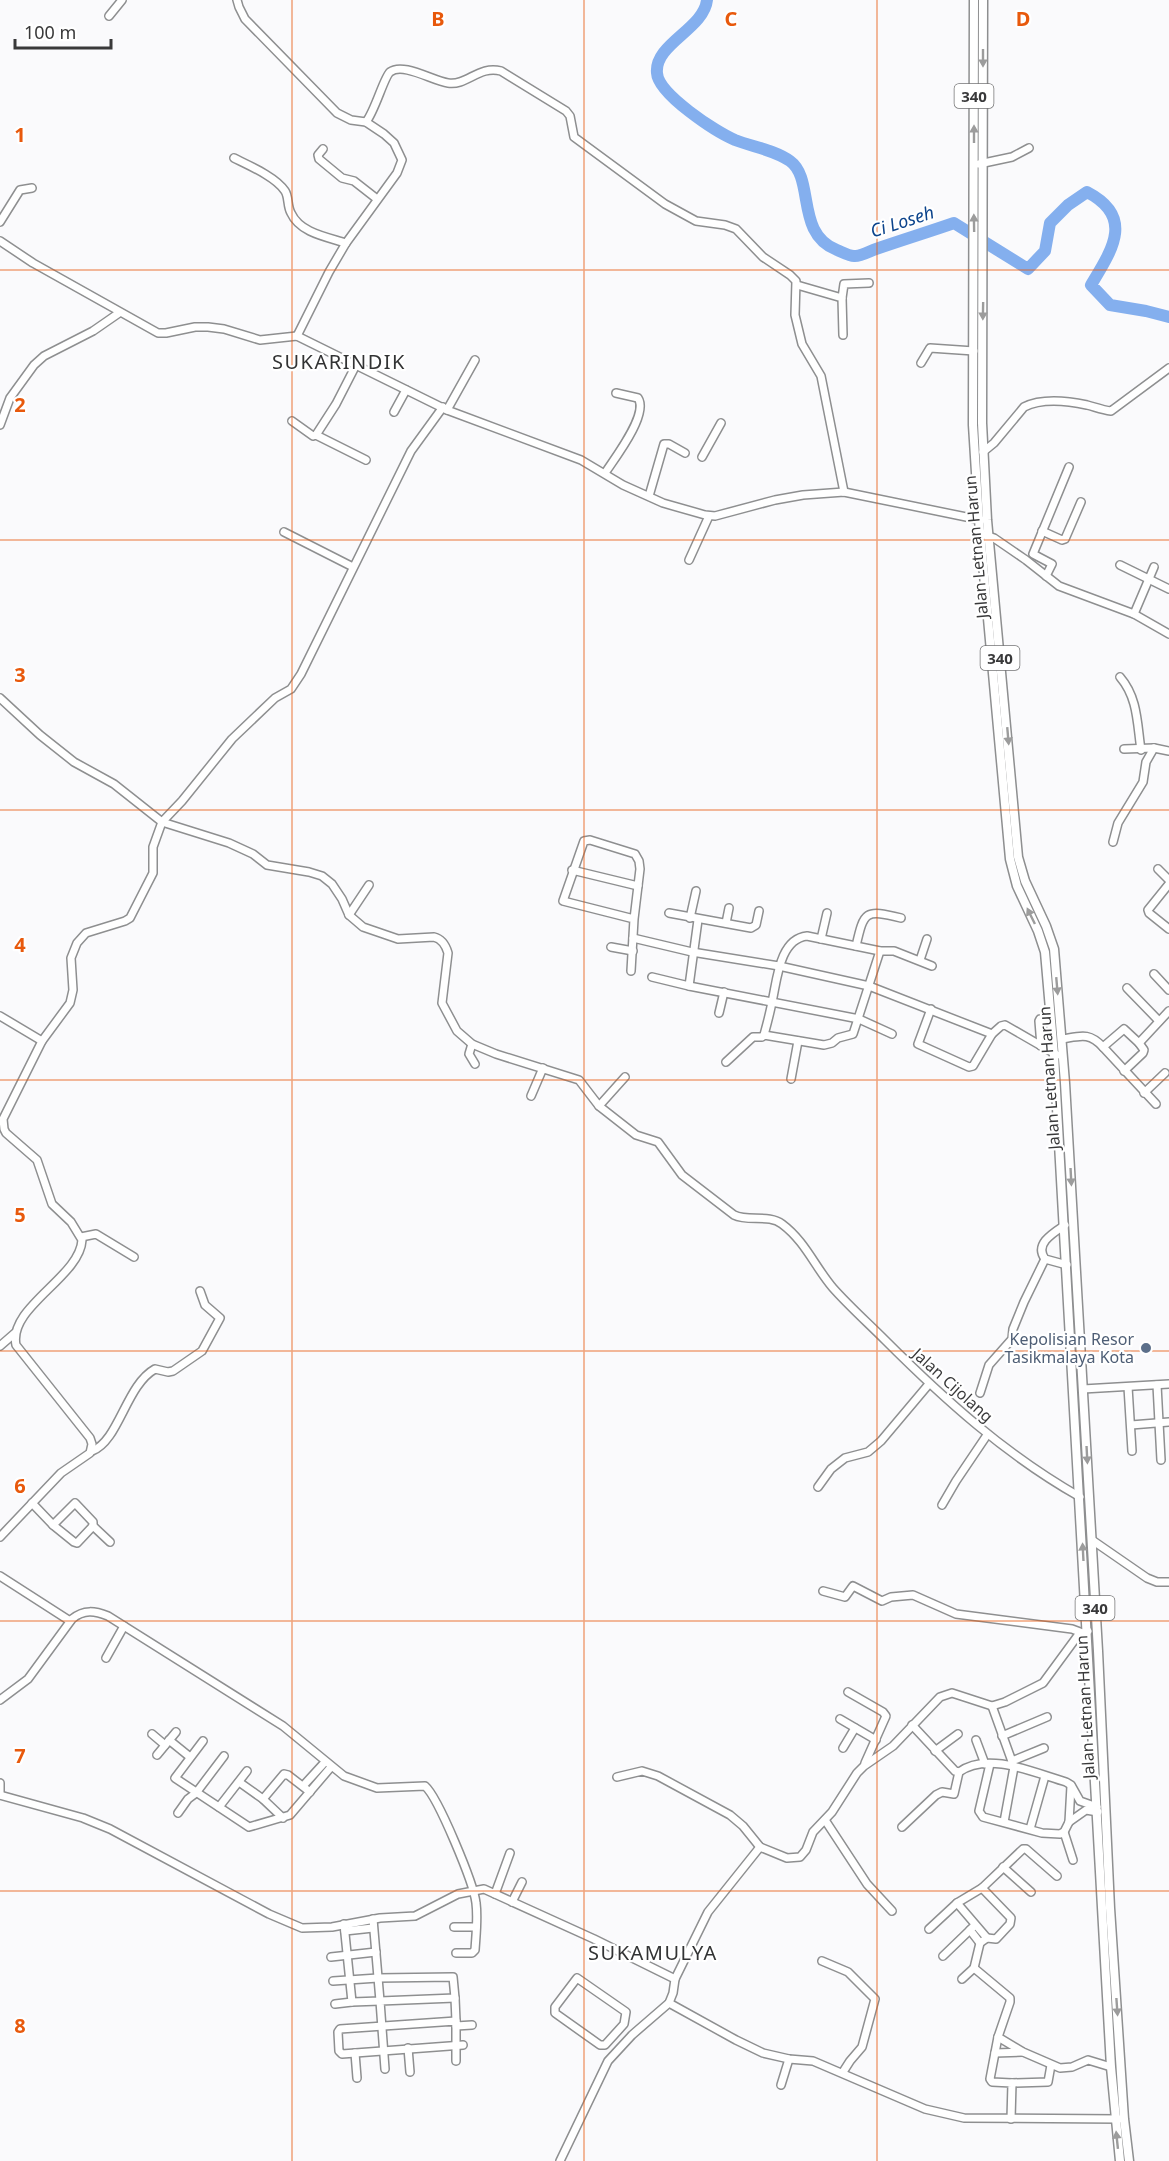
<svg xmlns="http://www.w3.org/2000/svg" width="1169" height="2161" viewBox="0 0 1169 2161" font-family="'Noto Sans',sans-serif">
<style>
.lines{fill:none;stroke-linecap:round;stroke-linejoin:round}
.river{stroke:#84afee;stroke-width:12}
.minor-casing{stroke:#8e8f90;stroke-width:10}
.major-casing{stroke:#8e8f90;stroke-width:11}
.minor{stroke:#fff;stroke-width:7}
.major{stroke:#fff;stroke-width:8}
.oneway{fill:#9c9c9c}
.grid{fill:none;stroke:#e8590c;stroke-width:1.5;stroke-opacity:0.55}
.service-dot{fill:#5c6f8a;stroke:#fff;stroke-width:2}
.labels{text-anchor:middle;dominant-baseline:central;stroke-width:4.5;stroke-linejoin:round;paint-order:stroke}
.shield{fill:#fff;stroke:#747475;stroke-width:1.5}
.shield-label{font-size:15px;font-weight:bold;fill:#39393a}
.street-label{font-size:16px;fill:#39393a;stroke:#fff}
.service-label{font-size:16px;fill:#4e5e75;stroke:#fff;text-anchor:end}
.water-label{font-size:18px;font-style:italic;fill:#0c448c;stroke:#fff}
.quarter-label{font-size:20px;letter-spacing:1.5px;fill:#323334;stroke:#fff}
.grid-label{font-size:20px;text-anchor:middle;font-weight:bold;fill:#e8590c;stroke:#fff;stroke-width:4.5;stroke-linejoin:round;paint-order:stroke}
</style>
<rect width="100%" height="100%" fill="#fafafc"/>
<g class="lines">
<path class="river" d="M707,0c-3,29 -53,44 -50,73 1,21 59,59 78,67 18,7 40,10 55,21 25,18 5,73 47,89 5,2 12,6 17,6 6,1 16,-5 22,-7 26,-9 52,-17 78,-26l74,46 17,-18 5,-28 18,-18 19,-13c48,25 25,58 4,93l19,20 36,6 23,6"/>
<defs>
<g id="minor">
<polyline points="237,0 239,7 245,19 337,113 351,120 366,122 384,134 394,143 402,160 397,173 346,243 329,272 297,336"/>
<polyline points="109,16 122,0"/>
<path d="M366,122c9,-11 18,-45 24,-50 13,-10 43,9 58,11 19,3 31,-18 53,-12l65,40 4,5 4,21 91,67 31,17 29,4 11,4 27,28 27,18 6,6 -1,34 7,29 19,32 23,116"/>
<polyline points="323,149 318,155 319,159 342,178 354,181 377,199"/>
<path d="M234,158c14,7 42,19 51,33 4,6 2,15 6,22 9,20 36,24 55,30"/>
<polyline points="979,164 1012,157 1029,148"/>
<polyline points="0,222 20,190 32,188"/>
<polyline points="0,241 33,263 158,333 166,333 195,327 208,327 224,329 260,340 297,336 447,410 581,460 623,485 663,503 705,515 715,516 775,500 803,495 844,492 981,520"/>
<polyline points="797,285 842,298 843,335"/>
<polyline points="842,298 844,284 869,283"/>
<polyline points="921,363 930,348 974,351"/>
<polyline points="447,410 475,360"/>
<polyline points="394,412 406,390"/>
<polyline points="292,421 313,436 316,435 366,460"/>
<polyline points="0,425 10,398 34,365 44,356 93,331 119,313"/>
<polyline points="316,435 336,404 356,365"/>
<path d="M983,452l11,-9 30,-36c18,-9 44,-6 63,-2 8,2 15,5 24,6l58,-43"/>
<polyline points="702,457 721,423"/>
<path d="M605,473c10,-15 44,-59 33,-75l-22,-5"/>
<polyline points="649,496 664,444 669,444 685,453"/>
<polyline points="1042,531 1062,540 1065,539 1081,502"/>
<polyline points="284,532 353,567"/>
<polyline points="985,535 994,538 1026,560 1059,586 1134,614 1169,634"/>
<polyline points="689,560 709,516"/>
<polyline points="1120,565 1169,589"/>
<polyline points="1046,576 1052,564 1033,554 1069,467"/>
<polyline points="1134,614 1154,567"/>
<path d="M1120,677c18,21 17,46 21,73"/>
<path d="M0,698l40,37 34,27 40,22 48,38 67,21 24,11 14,11 42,7 13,4 10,8 10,15 7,16 14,12 35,12 36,-2c8,2 12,9 14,16l-6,50 15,28 15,13 24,10 83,26 20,26 37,29 22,7 24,33 52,40c14,7 35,-1 48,9 23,17 33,43 51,64 16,18 35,35 52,52 60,60 121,115 195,157"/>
<polyline points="1124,749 1154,748 1169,751"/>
<polyline points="1113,842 1118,823 1143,782 1146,762 1154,748"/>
<polyline points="1158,869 1169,880"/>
<polyline points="572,870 638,886"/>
<polyline points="1169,884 1148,910 1149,913 1169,929"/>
<polyline points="669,913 751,928 756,925 759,911"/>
<polyline points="349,915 369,885"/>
<polyline points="690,918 696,891"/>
<polyline points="726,923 729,908"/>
<polyline points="633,938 692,952 779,966 869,986 992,1034 1001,1026 1005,1025 1057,1055"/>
<polyline points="821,939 827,913"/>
<path d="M856,946c8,-35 9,-37 45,-28"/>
<polyline points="611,947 633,951"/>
<polyline points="920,960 927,939"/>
<polyline points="631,971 634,919 640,869 639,861 635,854 590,840 584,841 563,901 634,919"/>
<polyline points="1154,974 1169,990"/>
<polyline points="652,977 689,986 859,1019 892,1034"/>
<polyline points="689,986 698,920"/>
<polyline points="1127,988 1159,1021"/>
<polyline points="931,1009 918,1044 969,1067 973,1066 992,1034"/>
<polyline points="719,1013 724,992"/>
<polyline points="0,1016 42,1041"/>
<path d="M764,1035c3,-11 6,-22 8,-33 5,-21 7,-63 35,-66l73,15h14l38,15"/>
<path d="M1062,1039c19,-3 27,-7 41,8l21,-18 15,14 30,-32"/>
<polyline points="472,1044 469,1054 475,1064"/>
<polyline points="1041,1046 1039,1021 1040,1019 1050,1018"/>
<polyline points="1103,1047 1156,1104"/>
<polyline points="726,1062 753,1037 762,1037 764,1035 824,1045 832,1043 838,1038 853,1034 880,951"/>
<polyline points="1124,1071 1143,1053 1144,1050 1139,1043"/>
<polyline points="791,1079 798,1041"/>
<polyline points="1144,1093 1165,1073"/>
<polyline points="531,1096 543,1068"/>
<polyline points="599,1106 625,1077"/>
<path d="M1065,1225c-12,8 -31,19 -20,34l22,6"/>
<polyline points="81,1237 96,1234 134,1257"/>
<polyline points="0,1346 15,1333"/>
<polyline points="1157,1385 1161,1460"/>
<polyline points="1128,1387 1132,1451"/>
<polyline points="1083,1389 1169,1384"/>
<polyline points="980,1393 989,1365 1012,1339 1013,1329 1024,1302 1045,1259"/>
<polyline points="1131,1425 1169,1422"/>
<path d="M92,1451c27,-10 34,-66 63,-82l13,3 5,-1 29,-20 18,-33 -15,-13 -5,-14"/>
<polyline points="818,1487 831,1469 845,1458 868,1452 881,1441 929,1384"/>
<polyline points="32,1503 53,1525 74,1542 77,1543 93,1526 110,1542"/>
<polyline points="942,1505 956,1481 987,1435"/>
<polyline points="53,1525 75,1503 93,1522 93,1526"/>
<path d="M0,1537l61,-64 29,-20 2,-9 -2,-6 -74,-93c-8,-38 64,-68 66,-105l-11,-18 -19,-18 -15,-44 -31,-27 -2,-4 -1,-10 39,-78 28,-38 3,-13 -2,-32 6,-15 9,-10 39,-12 5,-3 23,-45v-26l9,-25 20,-21 50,-62 43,-41 16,-9 10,-15 110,-223 32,-44"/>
<polyline points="1092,1540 1147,1578 1157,1582 1169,1582"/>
<polyline points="0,1576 70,1621"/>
<polyline points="823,1591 845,1597 853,1586 882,1601 891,1597 913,1595 956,1614 1072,1629 1080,1632"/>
<polyline points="106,1658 124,1626"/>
<polyline points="848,1692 883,1712 886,1716 865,1763"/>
<path d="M0,1700l28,-21 44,-60c12,-10 23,-8 36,-3l175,110 61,50 33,12 48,-2c13,11 49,98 51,117 2,15 0,31 -1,47l-3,3h-16"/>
<polyline points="992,1706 1014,1767 1004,1822"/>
<polyline points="840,1719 876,1740"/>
<path d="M912,1725l43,46 4,1c29,-21 76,1 107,10l5,3 9,16 17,6"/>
<polyline points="152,1734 165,1745"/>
<polyline points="1002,1736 1047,1717"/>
<polyline points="169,1740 190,1757"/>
<polyline points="976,1740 985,1764"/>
<polyline points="203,1741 175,1778 249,1827 290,1815 331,1767"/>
<polyline points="843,1748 855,1728"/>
<polyline points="935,1751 958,1734"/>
<polyline points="157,1755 176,1732"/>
<polyline points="1012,1761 1044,1748"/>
<polyline points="990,1764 979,1811 983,1817 1042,1833 1060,1834 1064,1832 1069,1822 1071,1786"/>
<polyline points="617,1777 642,1771 658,1776 730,1815 743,1826 760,1847"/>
<polyline points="239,1782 263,1799 283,1818"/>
<polyline points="0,1783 0,1795"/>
<polyline points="303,1786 325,1762"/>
<polyline points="0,1795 83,1818 110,1829 269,1914 302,1928 332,1927 380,1918 415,1916 458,1894 484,1889 594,1939 675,1979 673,1993 669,2003 632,2035 608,2061 560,2161"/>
<polyline points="263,1799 284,1774 288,1775 310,1792"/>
<polyline points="219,1807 247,1771"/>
<polyline points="178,1813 188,1799 196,1793 224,1756"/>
<polyline points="825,1820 867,1884 892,1911"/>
<polyline points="1069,1822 1086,1810 1098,1812"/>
<polyline points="902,1827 936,1795 942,1792 954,1794 959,1772"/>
<polyline points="1030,1829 1045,1776"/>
<polyline points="1064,1832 1073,1860"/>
<polyline points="1003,1867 1031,1892"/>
<polyline points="1057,1876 1026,1849 1023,1849 982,1888 957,1903 987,1938 980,1943 974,1968 1010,1998 1010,2002 998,2037 1023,2052 1060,2068 1072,2067 1088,2060 1111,2067"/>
<polyline points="982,1888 1011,1918 1010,1924 996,1939 987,1938"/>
<polyline points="495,1894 510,1853"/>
<polyline points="512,1902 522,1882"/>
<polyline points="344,1924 352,2002 380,2001 373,1919"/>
<polyline points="974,1926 970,1930 980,1943"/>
<polyline points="454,1927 476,1927"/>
<polyline points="929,1929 957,1903"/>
<polyline points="345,1931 373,1928"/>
<polyline points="943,1956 970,1930"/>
<polyline points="331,1957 376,1952"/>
<polyline points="822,1961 848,1972 875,1999 862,2047 850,2061 843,2072"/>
<polygon points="577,1978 626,2012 624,2024 605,2045 600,2045 555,2013 555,2007"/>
<polyline points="675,1979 708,1912 760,1847 787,1858 800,1857 806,1850 813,1832 832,1812 857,1773 864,1766 893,1746 940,1697 952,1693 992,1706 1005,1702 1043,1683 1079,1634 1088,1631"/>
<polyline points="962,1979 974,1968"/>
<polyline points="333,1981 378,1978 453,1977 455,1998 380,2001 385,2069"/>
<polyline points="455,1998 456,2021"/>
<polyline points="669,2003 736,2040 763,2053 789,2059 813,2061 925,2109 964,2118 1119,2119"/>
<polyline points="335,2004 352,2002"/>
<polyline points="998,2037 990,2079 992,2082 1012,2083 1011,2119"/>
<polyline points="463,2045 342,2054 339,2051 338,2032 340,2029 456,2021 456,2026 472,2025"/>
<polyline points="408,2048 410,2072"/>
<polyline points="355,2053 357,2078"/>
<polyline points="995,2053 1022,2052"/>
<polyline points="456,2061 456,2026"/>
<polyline points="1012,2083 1048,2082 1051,2065"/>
<polyline points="781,2085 789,2059"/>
</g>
<g id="major">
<polyline points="974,0 973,425 979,520 1010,859 1017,886 1038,931 1045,952 1054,1055 1111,2067 1120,2161"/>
<polyline points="983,0 982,423 987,520 1018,857 1025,881 1046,926 1054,949 1065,1083 1098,1651 1110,1908 1124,2119 1129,2161"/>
</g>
</defs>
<use href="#minor" class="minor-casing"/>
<use href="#major" class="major-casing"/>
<use href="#minor" class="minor"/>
<use href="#major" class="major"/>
</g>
<defs><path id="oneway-solid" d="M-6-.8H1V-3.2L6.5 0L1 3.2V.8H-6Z" transform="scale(1.5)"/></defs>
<g class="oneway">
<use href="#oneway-solid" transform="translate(983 58) rotate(90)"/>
<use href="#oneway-solid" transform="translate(974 134) rotate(-90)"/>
<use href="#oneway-solid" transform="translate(974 223) rotate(-91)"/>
<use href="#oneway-solid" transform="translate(983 311) rotate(91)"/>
<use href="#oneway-solid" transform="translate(1008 736) rotate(85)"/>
<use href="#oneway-solid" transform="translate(1031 916) rotate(-116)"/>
<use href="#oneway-solid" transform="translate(1057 986) rotate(85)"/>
<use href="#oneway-solid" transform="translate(1071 1177) rotate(87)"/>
<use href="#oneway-solid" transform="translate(1087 1455) rotate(87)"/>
<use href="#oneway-solid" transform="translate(1083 1552) rotate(-93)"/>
<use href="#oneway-solid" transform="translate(1117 2007) rotate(86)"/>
<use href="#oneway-solid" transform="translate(1117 2140) rotate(-96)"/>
</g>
<path class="grid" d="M292,0v2161M584,0v2161M877,0v2161M0,270h1169M0,540h1169M0,810h1169M0,1080h1169M0,1351h1169M0,1621h1169M0,1891h1169"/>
<circle class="service-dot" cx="1146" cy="1348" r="6"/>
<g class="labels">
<g class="shield">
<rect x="954.5" y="84" width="39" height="24" rx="4.5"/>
<rect x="980.5" y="646" width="39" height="24" rx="4.5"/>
<rect x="1075.5" y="1596" width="39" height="24" rx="4.5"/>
</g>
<g class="shield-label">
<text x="974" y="96">340</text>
<text x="1000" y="658">340</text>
<text x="1095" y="1608">340</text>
</g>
<g class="street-label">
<text transform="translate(976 547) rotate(-95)">Jalan Letnan Harun</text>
<text transform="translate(1049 1078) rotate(-94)">Jalan Letnan Harun</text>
<text transform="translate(953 1385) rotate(42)">Jalan Cijolang</text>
<text transform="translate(1085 1707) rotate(-93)">Jalan Letnan Harun</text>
</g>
<g class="service-label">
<text x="1134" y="1339">Kepolisian Resor<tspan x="1134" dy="18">Tasikmalaya Kota</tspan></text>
</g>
<g class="water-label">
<text transform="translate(902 221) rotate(-18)">Ci Loseh</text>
</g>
<g class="quarter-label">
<text x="339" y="361">SUKARINDIK</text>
<text x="653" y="1952">SUKAMULYA</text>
</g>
</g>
<g class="grid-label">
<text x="438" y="26">B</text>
<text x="731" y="26">C</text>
<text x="1023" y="26">D</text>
<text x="20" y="142">1</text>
<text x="20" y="412">2</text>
<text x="20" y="682">3</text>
<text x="20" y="952">4</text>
<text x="20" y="1222">5</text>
<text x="20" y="1493">6</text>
<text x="20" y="1763">7</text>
<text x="20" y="2033">8</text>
</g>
<path d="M15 39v9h96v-9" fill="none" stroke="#39393a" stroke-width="3"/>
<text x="24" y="39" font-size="18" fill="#39393a" stroke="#ffffff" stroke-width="4.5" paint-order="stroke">100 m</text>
</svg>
